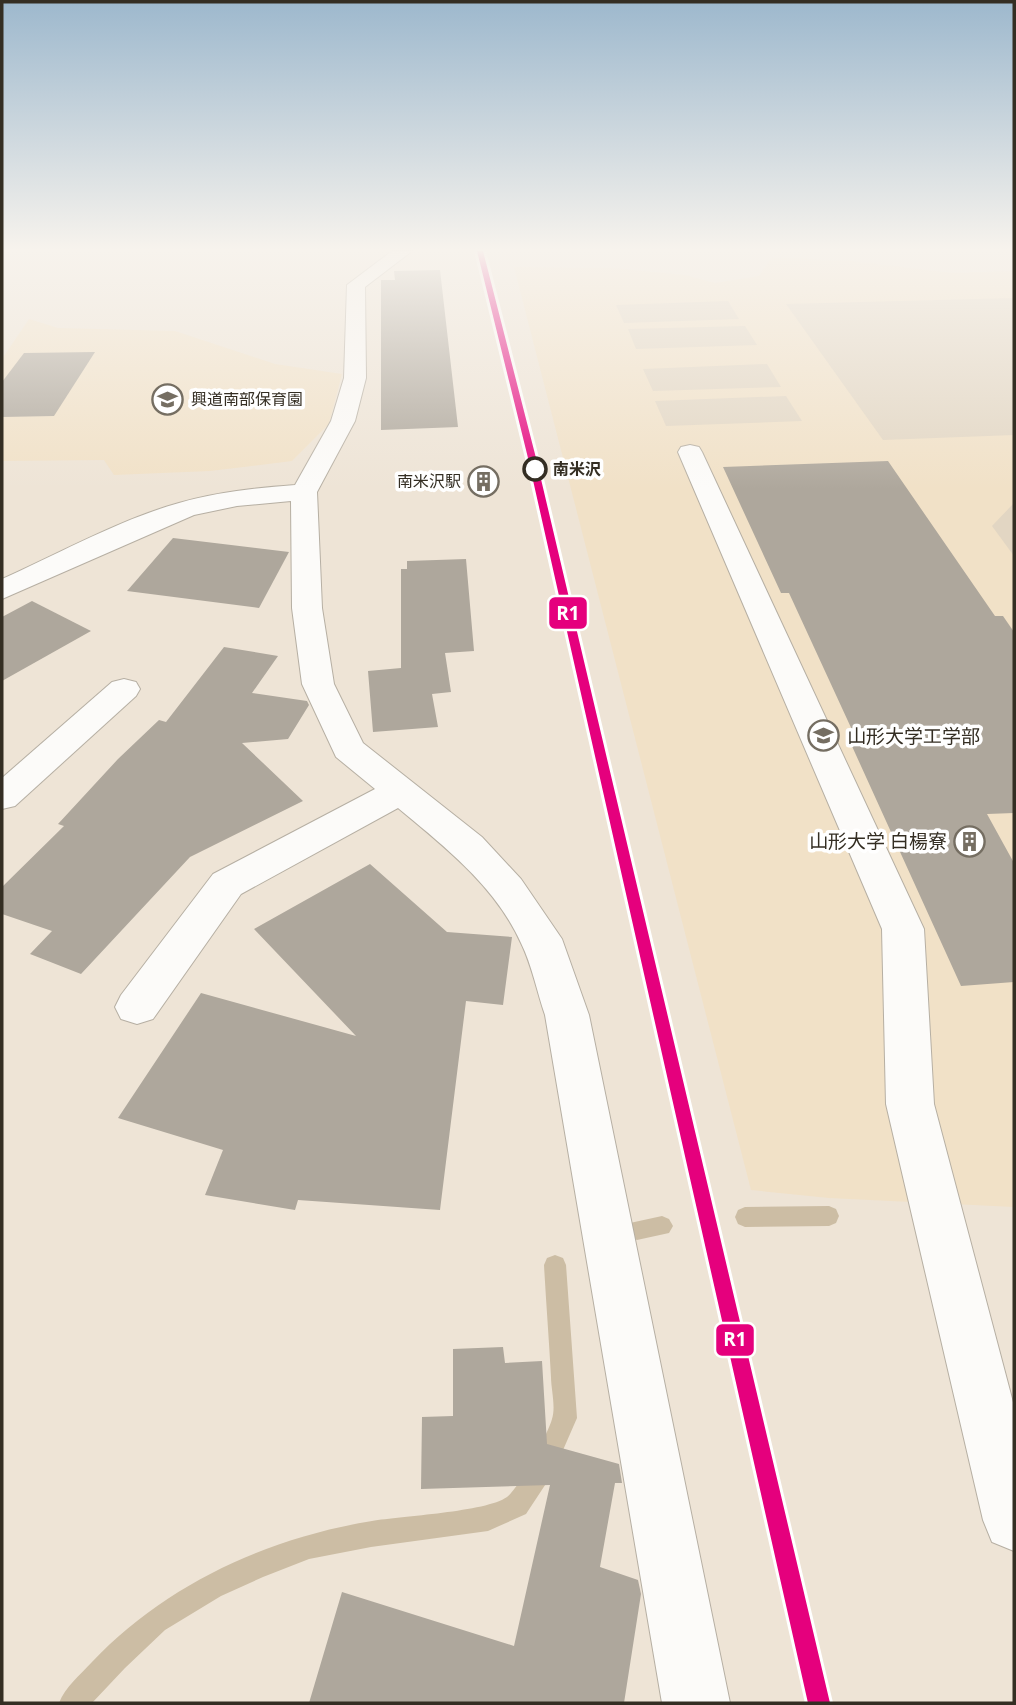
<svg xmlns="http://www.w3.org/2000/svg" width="1016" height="1705" viewBox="0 0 1016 1705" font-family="'Open Sans','Noto Sans JP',sans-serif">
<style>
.built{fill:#f1e1c7}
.green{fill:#e2d6c3}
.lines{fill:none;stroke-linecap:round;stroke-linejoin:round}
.stream{fill:#ccbda4;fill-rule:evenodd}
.building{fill:#aea79c}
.minor-casing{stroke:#b6afa3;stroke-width:2}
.minor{fill:#fcfbf9;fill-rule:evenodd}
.rail-1-casing{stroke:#fff;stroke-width:6}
.rail-1{fill:#e5007d;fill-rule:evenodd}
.stop-dot{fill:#fff;stroke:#342e23;stroke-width:3.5}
.labels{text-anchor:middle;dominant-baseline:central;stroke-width:7;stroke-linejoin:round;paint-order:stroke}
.far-poi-label{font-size:16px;fill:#342e23;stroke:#fff;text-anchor:start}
.far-stop-label{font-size:16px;font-weight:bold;fill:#342e23;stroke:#fff;text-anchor:start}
.poi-label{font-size:19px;fill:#342e23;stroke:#fff;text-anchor:start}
.line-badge{stroke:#fff;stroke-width:2.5}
.badge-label{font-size:19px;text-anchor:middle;font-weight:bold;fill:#fff}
</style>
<rect width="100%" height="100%" fill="#eee4d6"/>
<g class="built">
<polygon points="772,257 851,261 952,273 1014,271 1014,1207 829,1198 751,1190 514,267 612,268 685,275 715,283 759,276"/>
<polygon points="29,319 58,328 175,331 275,364 342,374 329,424 292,461 210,471 114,475 104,460 2,461 2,359"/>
</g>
<g class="green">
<polygon points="1014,298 1014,435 883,440 786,304"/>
<polygon points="728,301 739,319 624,323 616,305"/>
<polygon points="745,326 757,345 636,349 628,329"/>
<polygon points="767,364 781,387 653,391 643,369"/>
<polygon points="786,396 802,421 666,426 655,401"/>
<polygon points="1014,503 1014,556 992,526"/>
</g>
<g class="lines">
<g class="stream">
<polygon points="829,1206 836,1209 839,1216 836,1223 829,1226 745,1227 738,1224 735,1217 738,1210 745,1207"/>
<polygon points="662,1216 669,1219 673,1226 669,1233 637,1240 630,1237 626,1230 630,1223"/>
<path d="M555,1255l8,3 3,7 11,153 -24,55 -27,41 -38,17 -117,16 -62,12 -46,18 -42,19 -56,34 -40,38 -33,35h-33c6,-16 21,-28 33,-41 73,-77 175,-124 280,-141 29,-5 114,-9 135,-24 12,-9 41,-63 45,-78 4,-12 -1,-30 -1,-42 -2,-38 -5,-75 -7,-112l3,-7z"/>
</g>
</g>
<g class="building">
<polygon points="440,270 458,427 381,430 381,280 395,280 394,271"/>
<polygon points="95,352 54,416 2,417 2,382 24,353"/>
<polygon points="888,461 995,616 1003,616 1014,632 1014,813 987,814 1014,863 1014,982 961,986 846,733 853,732 789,593 781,593 723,467"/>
<polygon points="173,538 289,552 259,608 127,591"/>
<polygon points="466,559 474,651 445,653 451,692 432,694 438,727 373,732 368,671 401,668 401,569 407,569 407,561"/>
<polygon points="32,601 91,631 2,681 2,617"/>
<polygon points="224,647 278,656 252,693 307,701 309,705 288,739 242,743 303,801 190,857 81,974 30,954 52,931 2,914 2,887 64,826 58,824 118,759 159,720 166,722"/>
<polygon points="370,864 447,932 512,937 503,1005 466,1001 440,1210 298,1200 295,1210 205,1195 223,1150 118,1118 201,993 356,1036 254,929"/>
<polygon points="503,1347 505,1363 542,1361 547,1444 619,1464 622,1483 615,1483 600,1567 638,1580 641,1594 624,1703 309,1703 342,1592 514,1646 550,1485 421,1489 422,1417 453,1416 453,1349"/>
</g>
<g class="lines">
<defs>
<g id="minor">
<path d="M392,251h20l-47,36 1,91 -11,43 -38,71 5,116 12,76 29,59 119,94 39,42 41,60 27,76 141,688h-68l-117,-688c-8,-23 -13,-50 -24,-72 -25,-56 -77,-97 -123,-135l-157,86 -88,125 -16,5 -16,-5 -6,-12 6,-12 92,-121 162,-85 -39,-32 -34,-73 -10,-76 -1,-107 -54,5 -43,9 -192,84v-20c56,-25 119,-60 177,-76 38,-11 77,-15 116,-18l36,-64 13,-43 3,-93z"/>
<polygon points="690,445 699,447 702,452 924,929 934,1104 1014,1406 1014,1551 992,1542 983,1520 886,1104 882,929 678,452 681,447"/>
<polygon points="124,679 136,682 140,689 136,696 15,806 2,809 2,778 112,682"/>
</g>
</defs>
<use href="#minor" class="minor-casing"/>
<use href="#minor" class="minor"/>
<defs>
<polygon id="rail-1" points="477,251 483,251 536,458 830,1703 808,1703 528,458"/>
</defs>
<use href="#rail-1" class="rail-1-casing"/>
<use href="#rail-1" class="rail-1"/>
</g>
<linearGradient id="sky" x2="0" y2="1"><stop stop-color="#9db8cd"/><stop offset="0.51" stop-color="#f7f3ed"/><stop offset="1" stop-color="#f7f3ed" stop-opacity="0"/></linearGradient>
<rect width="1016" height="489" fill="url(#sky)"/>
<defs>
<symbol id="school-ring" viewBox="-11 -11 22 22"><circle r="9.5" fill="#fff" stroke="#756e62" stroke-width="1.5"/><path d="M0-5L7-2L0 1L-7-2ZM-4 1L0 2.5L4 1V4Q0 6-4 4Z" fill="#756e62"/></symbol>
<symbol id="building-ring" viewBox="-11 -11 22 22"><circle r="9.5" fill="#fff" stroke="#756e62" stroke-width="1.5"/><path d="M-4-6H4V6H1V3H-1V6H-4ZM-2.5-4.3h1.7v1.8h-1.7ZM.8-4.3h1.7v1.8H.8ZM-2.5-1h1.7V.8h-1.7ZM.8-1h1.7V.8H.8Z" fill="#756e62"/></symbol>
<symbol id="university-ring" viewBox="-11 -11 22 22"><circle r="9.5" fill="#fff" stroke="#756e62" stroke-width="1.5"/><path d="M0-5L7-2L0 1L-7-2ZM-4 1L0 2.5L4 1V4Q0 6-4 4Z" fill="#756e62"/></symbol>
</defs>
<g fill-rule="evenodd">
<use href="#school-ring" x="150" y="382" width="35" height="35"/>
<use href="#building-ring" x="466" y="464" width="35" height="35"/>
<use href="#university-ring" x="806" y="718" width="35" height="35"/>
<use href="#building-ring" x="952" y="824" width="35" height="35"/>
</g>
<circle class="stop-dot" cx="535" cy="469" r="11"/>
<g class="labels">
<g class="far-poi-label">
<text x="191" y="399">興道南部保育園</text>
<text x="461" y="481" text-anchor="end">南米沢駅</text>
</g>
<g class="far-stop-label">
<text x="553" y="469">南米沢</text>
</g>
<g class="poi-label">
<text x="847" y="736">山形大学工学部</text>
<text x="947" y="841" text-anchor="end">山形大学 白楊寮</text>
</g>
</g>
<g class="line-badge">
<rect x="548" y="596" width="40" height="34" rx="7" fill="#e5007d"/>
<rect x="715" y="1323" width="40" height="34" rx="7" fill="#e5007d"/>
</g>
<g class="badge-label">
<text x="568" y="620">R1</text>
<text x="735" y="1346">R1</text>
</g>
<rect width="1016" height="1705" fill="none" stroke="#342e23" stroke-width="7"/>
</svg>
